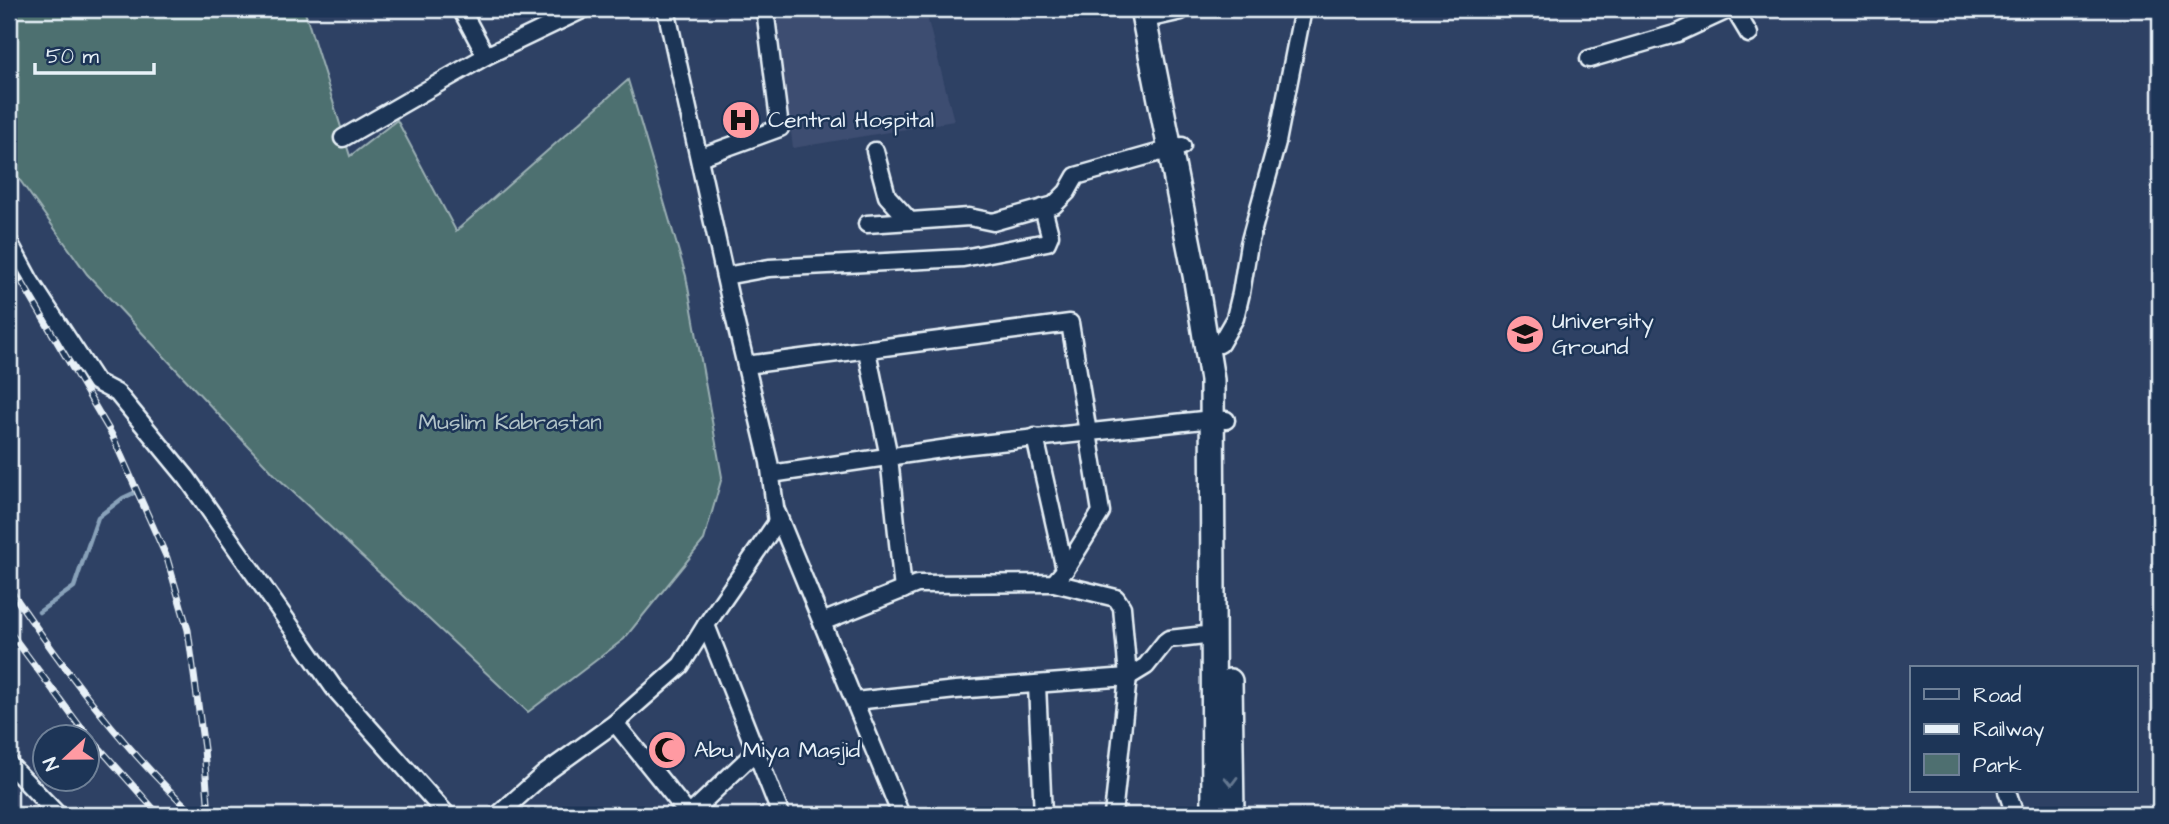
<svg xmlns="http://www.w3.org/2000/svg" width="2169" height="824" viewBox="0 0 2169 824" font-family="'Architects Daughter',sans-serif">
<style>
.built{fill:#3e4d71}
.green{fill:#4e6f70;stroke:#9bb0b4;stroke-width:2}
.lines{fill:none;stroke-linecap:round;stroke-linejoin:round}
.stream{stroke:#89a2ba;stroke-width:4.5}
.minor-casing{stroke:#e8f1f8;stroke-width:21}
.tertiary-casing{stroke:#e8f1f8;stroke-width:26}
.secondary-casing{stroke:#e8f1f8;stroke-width:28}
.minor{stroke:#1d3557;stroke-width:16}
.tertiary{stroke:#1d3557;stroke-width:21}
.secondary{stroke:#1d3557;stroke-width:23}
.rail-casing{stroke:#e8f1f8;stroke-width:7}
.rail{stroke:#1d3557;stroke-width:4.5;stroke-dasharray:13;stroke-linecap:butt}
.oneway{stroke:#64778f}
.labels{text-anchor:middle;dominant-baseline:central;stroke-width:5;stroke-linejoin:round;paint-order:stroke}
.poi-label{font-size:23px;fill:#e8f1f8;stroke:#1d3557;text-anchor:start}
.park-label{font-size:23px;fill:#b2c4c8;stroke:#1d3557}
</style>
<rect width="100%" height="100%" fill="#2e4164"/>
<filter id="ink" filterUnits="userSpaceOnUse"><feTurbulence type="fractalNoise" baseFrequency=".0143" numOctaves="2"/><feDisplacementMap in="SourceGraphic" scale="14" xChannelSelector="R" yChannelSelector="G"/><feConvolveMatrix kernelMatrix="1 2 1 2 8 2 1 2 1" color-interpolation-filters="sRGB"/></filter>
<g filter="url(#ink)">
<polygon class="built" points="791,9 925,9 954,121 793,148 776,12"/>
<polygon class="green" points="9,9 304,9 350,156 397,120 456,231 628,80 686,276 722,477 704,540 624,639 528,712 278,478 87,274 9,165"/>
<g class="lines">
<polyline class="stream" points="39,612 74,587 98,517 123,498 138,491"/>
<defs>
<g id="minor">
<polyline points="461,9 486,56"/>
<polyline points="666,9 729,295 769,462 777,522 706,625 781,815"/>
<polyline points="1734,9 1749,34"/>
<polyline points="1589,59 1678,33 1730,9"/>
<polyline points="343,138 486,56 584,9"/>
<polyline points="875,151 887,196 909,220"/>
<polyline points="700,157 780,128 765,9"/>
<polyline points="867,224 969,217 993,222 1054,205 1067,192 1076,176 1182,146"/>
<polyline points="9,242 30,281 96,382 117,393 187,478 334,688 447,815"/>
<polyline points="725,276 769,268 963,258 1047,242 1050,235 1043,208"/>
<polyline points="1220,344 1235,318 1241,293 1249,244 1277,142 1303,9"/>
<polyline points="867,351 889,457 903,590"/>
<polyline points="746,365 1070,323 1101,512 1065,570"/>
<polyline points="771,474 962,446 1212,419 1226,420"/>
<polyline points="777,513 901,815"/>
<polyline points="1054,583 1116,598 1122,607 1128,677 1113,815"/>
<polyline points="822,622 917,584 1054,583 1065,570 1035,437"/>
<polyline points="1037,685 1043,815"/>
<polyline points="855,701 956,690 1128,677 1146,666 1165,642 1169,639 1214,634"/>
<polyline points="9,764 58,815"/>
<polyline points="2007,791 2015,815"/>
<polyline points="498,815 544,774 615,723"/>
<polyline points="689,815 615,723 681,665 706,625"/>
<polyline points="689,815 756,751"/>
</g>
<polyline id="tertiary" points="1144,17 1179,9"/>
<g id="secondary">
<polyline points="1142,9 1195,275 1212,380 1214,815"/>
<polyline points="1230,681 1232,815"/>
</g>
</defs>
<use href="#minor" class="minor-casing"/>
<use href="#tertiary" class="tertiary-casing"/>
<use href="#secondary" class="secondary-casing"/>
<use href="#minor" class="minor"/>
<use href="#tertiary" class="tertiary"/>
<use href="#secondary" class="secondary"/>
<defs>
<g id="rail">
<polyline points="9,260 112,435 167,558 188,630 204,749 209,815"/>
<path d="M9,588c55,81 114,161 186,227"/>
<polyline points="9,631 79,725 159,815"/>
</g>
</defs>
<use href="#rail" class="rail-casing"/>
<use href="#rail" class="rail"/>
</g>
<defs><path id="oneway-chevron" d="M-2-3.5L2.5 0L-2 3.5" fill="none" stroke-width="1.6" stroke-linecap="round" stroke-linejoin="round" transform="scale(1.75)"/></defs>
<use class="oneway" href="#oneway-chevron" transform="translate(1231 781) rotate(89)"/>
</g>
<defs>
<symbol id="hospital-disc" viewBox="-11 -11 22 22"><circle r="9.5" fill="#ff9aa2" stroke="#1d3557"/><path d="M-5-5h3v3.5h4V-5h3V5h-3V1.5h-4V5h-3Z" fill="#111"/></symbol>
<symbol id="university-disc" viewBox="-11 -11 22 22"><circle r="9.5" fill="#ff9aa2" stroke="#1d3557"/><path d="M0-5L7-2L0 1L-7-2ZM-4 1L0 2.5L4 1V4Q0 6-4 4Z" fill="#111"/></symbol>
<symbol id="mosque-disc" viewBox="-11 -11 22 22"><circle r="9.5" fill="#ff9aa2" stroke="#1d3557"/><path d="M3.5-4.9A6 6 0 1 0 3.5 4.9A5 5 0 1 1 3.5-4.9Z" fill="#111"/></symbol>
</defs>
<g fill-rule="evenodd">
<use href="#hospital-disc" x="719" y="98" width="44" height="44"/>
<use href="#university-disc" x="1503" y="312" width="44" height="44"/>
<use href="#mosque-disc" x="645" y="728" width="44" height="44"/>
</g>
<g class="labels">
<g class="poi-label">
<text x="768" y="120">Central Hospital</text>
<text x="1552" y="321">University<tspan x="1552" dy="26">Ground</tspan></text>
<text x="694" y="750">Abu Miya Masjid</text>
</g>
<g class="park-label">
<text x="510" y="422">Muslim Kabrastan</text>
</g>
</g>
<rect width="2169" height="824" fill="none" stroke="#1d3557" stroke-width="35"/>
<rect x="18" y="18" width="2134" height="789" fill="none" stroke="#e8f1f8" stroke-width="2.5" filter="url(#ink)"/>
<rect x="1910" y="666" width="228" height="126" fill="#1d3557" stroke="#6e8097" stroke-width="2"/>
<rect x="1924" y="689" width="35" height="10" fill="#1d3557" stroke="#6e8097" stroke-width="2"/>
<text x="1973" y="702" font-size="21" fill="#e8f1f8">Road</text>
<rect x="1924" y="724" width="35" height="10" fill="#e8f1f8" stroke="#6e8097" stroke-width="2"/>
<text x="1973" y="736" font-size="21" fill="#e8f1f8">Railway</text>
<rect x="1924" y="754" width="35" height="21" fill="#4e6f70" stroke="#6e8097" stroke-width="2"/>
<text x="1973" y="772" font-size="21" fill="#e8f1f8">Park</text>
<g transform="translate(66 758) rotate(248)"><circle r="33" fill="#1d3557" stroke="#6e8097" stroke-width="2"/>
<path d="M0-5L12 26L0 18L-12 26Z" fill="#ff9aa2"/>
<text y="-10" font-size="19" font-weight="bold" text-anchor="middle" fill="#e8f1f8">N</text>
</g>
<path d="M35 63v10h119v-10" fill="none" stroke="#e8f1f8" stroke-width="3.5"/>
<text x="46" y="63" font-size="21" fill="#e8f1f8" stroke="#1d3557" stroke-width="5" paint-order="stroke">50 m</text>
</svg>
